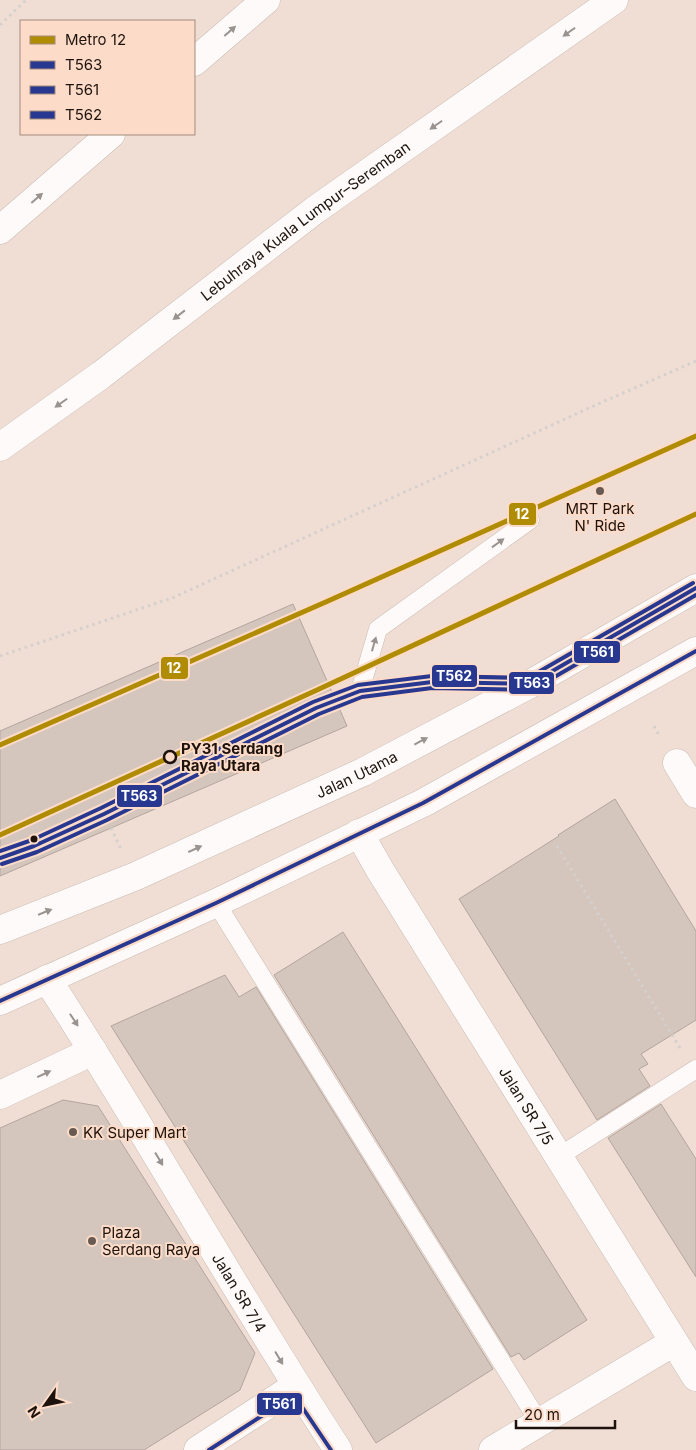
<svg xmlns="http://www.w3.org/2000/svg" width="696" height="1450" viewBox="0 0 696 1450" font-family="Inter,sans-serif">
<style>
.building{fill:#d4c6bd;stroke:#b3a59d}
.lines{fill:none;stroke-linecap:round;stroke-linejoin:round}
.lane-casing{stroke:#cbbdb4;stroke-width:19}
.street-casing{stroke:#cbbdb4;stroke-width:29}
.secondary-casing{stroke:#cbbdb4;stroke-width:29}
.highway-casing{stroke:#cbbdb4;stroke-width:29}
.path{stroke:#d5d0cd;stroke-width:3;stroke-dasharray:2.5 4;stroke-linecap:butt}
.lane{stroke:#fdfaf9;stroke-width:18}
.street{stroke:#fdfaf9;stroke-width:28}
.secondary{stroke:#fdfaf9;stroke-width:28}
.highway{stroke:#fdfaf9;stroke-width:28}
.bus-1-casing{stroke:#fcdbc8;stroke-width:8}
.bus-2-casing{stroke:#fcdbc8;stroke-width:8}
.bus-3-casing{stroke:#fcdbc8;stroke-width:8}
.bus-1{stroke:#283890;stroke-width:4}
.bus-2{stroke:#283890;stroke-width:4}
.bus-3{stroke:#283890;stroke-width:4}
.metro-1-casing{stroke:#fcdbc8;stroke-width:9}
.metro-1{stroke:#b08b04;stroke-width:5}
.oneway{fill:#99928e}
.poi-dot{fill:#685a52;stroke:#fcdbc8;stroke-width:2}
.stop-dot{fill:#fcdbc8;stroke:#1e130c;stroke-width:2.5}
.bus-dot{fill:#1e130c;stroke:#fcdbc8;stroke-width:2}
.labels{text-anchor:middle;dominant-baseline:central;stroke-width:4;stroke-linejoin:round;paint-order:stroke}
.street-label{font-size:15px;fill:#1e130c;stroke:#fcdbc8}
.poi-label{font-size:15px;fill:#1e130c;stroke:#fcdbc8;text-anchor:start}
.stop-label{font-size:15px;font-weight:bold;fill:#1e130c;stroke:#fcdbc8;text-anchor:start}
.line-badge{stroke:#fcdbc8;stroke-width:2}
.badge-label{font-size:14px;text-anchor:middle;font-weight:bold;fill:#fff}
</style>
<rect width="100%" height="100%" fill="#f0ded4"/>
<g class="building">
<polygon points="293,604 347,726 0,876 0,731"/>
<polygon points="615,799 696,931 696,1020 641,1054 648,1064 639,1069 650,1086 597,1120 459,899 559,836 558,835"/>
<polygon points="343,932 587,1320 524,1360 519,1353 511,1357 274,975"/>
<polygon points="225,975 239,997 256,987 493,1369 376,1443 111,1026"/>
<polygon points="63,1100 98,1106 255,1353 240,1390 144,1450 0,1450 0,1128"/>
<polygon points="661,1104 696,1159 696,1277 608,1138"/>
</g>
<g class="lines">
<defs>
<g id="lane">
<polyline points="524,684 432,682 360,691 378,629 530,520"/>
<polyline points="216,903 539,1422"/>
<polyline points="558,1157 696,1069"/>
</g>
<g id="street">
<polyline points="677,763 696,794"/>
<path id="s1" d="M359,833l21,37 316,507"/>
<path id="s2" d="M47,979c101,155 190,316 291,471"/>
<polyline points="0,1095 93,1051"/>
<polyline points="198,1450 296,1386"/>
<polyline points="493,1450 674,1342"/>
</g>
<g id="secondary">
<path id="s3" d="M0,930l136,-54 227,-104 167,-88 166,-96"/>
<polyline points="0,1001 216,903 423,803 696,651"/>
</g>
<g id="highway">
<polyline points="194,62 266,0"/>
<polyline points="0,230 111,134"/>
<path id="s4" d="M0,447l101,-72 214,-165 299,-210"/>
</g>
</defs>
<use href="#lane" class="lane-casing"/>
<use href="#street" class="street-casing"/>
<use href="#secondary" class="secondary-casing"/>
<use href="#highway" class="highway-casing"/>
<g class="path">
<polyline points="0,25 26,0"/>
<polyline points="0,656 172,598 598,404 696,361"/>
<polyline points="654,726 660,737"/>
<polyline points="111,828 121,849"/>
<polyline points="557,846 680,1048"/>
</g>
<use href="#lane" class="lane"/>
<use href="#street" class="street"/>
<use href="#secondary" class="secondary"/>
<use href="#highway" class="highway"/>
<defs>
<g id="bus-1">
<polyline points="0,858 34,846 104,814 316,708 360,691 432,682 530,684 696,588"/>
<polyline points="0,1001 216,903 423,803 696,651"/>
</g>
<g id="bus-2">
<polyline points="2,864 37,852 107,820 319,714 362,697 432,688 532,690 696,595"/>
<polyline points="209,1450 294,1395 331,1450"/>
</g>
<polyline id="bus-3" points="0,851 32,840 101,808 313,702 358,685 432,676 528,678 693,583"/>
</defs>
<use href="#bus-1" class="bus-1-casing"/>
<use href="#bus-2" class="bus-2-casing"/>
<use href="#bus-3" class="bus-3-casing"/>
<use href="#bus-1" class="bus-1"/>
<use href="#bus-2" class="bus-2"/>
<use href="#bus-3" class="bus-3"/>
<defs>
<g id="metro-1">
<polyline points="0,745 328,601 696,436"/>
<polyline points="0,835 317,690 696,514"/>
</g>
</defs>
<use href="#metro-1" class="metro-1-casing"/>
<use href="#metro-1" class="metro-1"/>
</g>
<defs><path id="oneway-solid" d="M-6-.8H1V-3.2L6.5 0L1 3.2V.8H-6Z" transform="scale(1.25)"/></defs>
<g class="oneway">
<use href="#oneway-solid" transform="translate(230 31) rotate(-41)"/>
<use href="#oneway-solid" transform="translate(569 32) rotate(145)"/>
<use href="#oneway-solid" transform="translate(436 125) rotate(145)"/>
<use href="#oneway-solid" transform="translate(37 198) rotate(-41)"/>
<use href="#oneway-solid" transform="translate(179 315) rotate(142)"/>
<use href="#oneway-solid" transform="translate(61 403) rotate(145)"/>
<use href="#oneway-solid" transform="translate(498 543) rotate(-36)"/>
<use href="#oneway-solid" transform="translate(374 644) rotate(-74)"/>
<use href="#oneway-solid" transform="translate(421 741) rotate(-28)"/>
<use href="#oneway-solid" transform="translate(195 849) rotate(-25)"/>
<use href="#oneway-solid" transform="translate(45 912) rotate(-22)"/>
<use href="#oneway-solid" transform="translate(74 1020) rotate(57)"/>
<use href="#oneway-solid" transform="translate(44 1074) rotate(-25)"/>
<use href="#oneway-solid" transform="translate(159 1159) rotate(59)"/>
<use href="#oneway-solid" transform="translate(279 1358) rotate(59)"/>
</g>
<g class="poi-dot">
<circle cx="600" cy="491" r="5"/>
<circle cx="73" cy="1132" r="5"/>
<circle cx="92" cy="1241" r="5"/>
</g>
<circle class="stop-dot" cx="170" cy="757" r="6"/>
<circle class="bus-dot" cx="34" cy="839" r="4.5"/>
<g class="labels">
<g class="street-label">
<text stroke="none"><textPath href="#s4" startOffset="380">Lebuhraya Kuala Lumpur–Seremban</textPath></text>
<text stroke="none"><textPath href="#s3" startOffset="389">Jalan Utama</textPath></text>
<text stroke="none"><textPath href="#s1" startOffset="320">Jalan SR 7/5</textPath></text>
<text stroke="none"><textPath href="#s2" startOffset="368">Jalan SR 7/4</textPath></text>
</g>
<g class="poi-label">
<text x="600" y="508" text-anchor="middle">MRT Park<tspan x="600" dy="17">N' Ride</tspan></text>
<text x="83" y="1132">KK Super Mart</text>
<text x="102" y="1232">Plaza<tspan x="102" dy="17">Serdang Raya</tspan></text>
</g>
<g class="stop-label">
<text x="181" y="748">PY31 Serdang<tspan x="181" dy="17">Raya Utara</tspan></text>
</g>
</g>
<g class="line-badge">
<rect x="508" y="502" width="29" height="24" rx="5" fill="#b08b04"/>
<rect x="573" y="640" width="48" height="24" rx="5" fill="#283890"/>
<rect x="160" y="656" width="29" height="24" rx="5" fill="#b08b04"/>
<rect x="431" y="664" width="47" height="24" rx="5" fill="#283890"/>
<rect x="508" y="671" width="47" height="24" rx="5" fill="#283890"/>
<rect x="116" y="784" width="47" height="24" rx="5" fill="#283890"/>
<rect x="256" y="1392" width="47" height="24" rx="5" fill="#283890"/>
</g>
<g class="badge-label">
<text x="522" y="519">12</text>
<text x="597" y="657">T561</text>
<text x="174" y="673">12</text>
<text x="454" y="681">T562</text>
<text x="532" y="688">T563</text>
<text x="139" y="801">T563</text>
<text x="279" y="1409">T561</text>
</g>
<rect x="20" y="20" width="175" height="115" fill="#fcdbc8" stroke="#a38b7d"/>
<rect x="30" y="36" width="25" height="8" fill="#b08b04" stroke="#a38b7d"/>
<text x="65" y="45" font-size="15" fill="#1e130c">Metro 12</text>
<rect x="30" y="61" width="25" height="8" fill="#283890" stroke="#a38b7d"/>
<text x="65" y="70" font-size="15" fill="#1e130c">T563</text>
<rect x="30" y="86" width="25" height="8" fill="#283890" stroke="#a38b7d"/>
<text x="65" y="95" font-size="15" fill="#1e130c">T561</text>
<rect x="30" y="111" width="25" height="8" fill="#283890" stroke="#a38b7d"/>
<text x="65" y="120" font-size="15" fill="#1e130c">T562</text>
<g transform="translate(45 1405) rotate(237)" stroke="#fcdbc8" stroke-width="4" paint-order="stroke">
<path d="M0-4L9 19L0 12L-9 19Z" fill="#1e130c"/>
<text y="-8" font-size="14" font-weight="bold" text-anchor="middle" fill="#1e130c">N</text>
</g>
<path d="M516 1420v8h99v-8" fill="none" stroke="#1e130c" stroke-width="2.5"/>
<text x="524" y="1420" font-size="15" fill="#1e130c" stroke="#fcdbc8" stroke-width="4" paint-order="stroke">20 m</text>
</svg>
